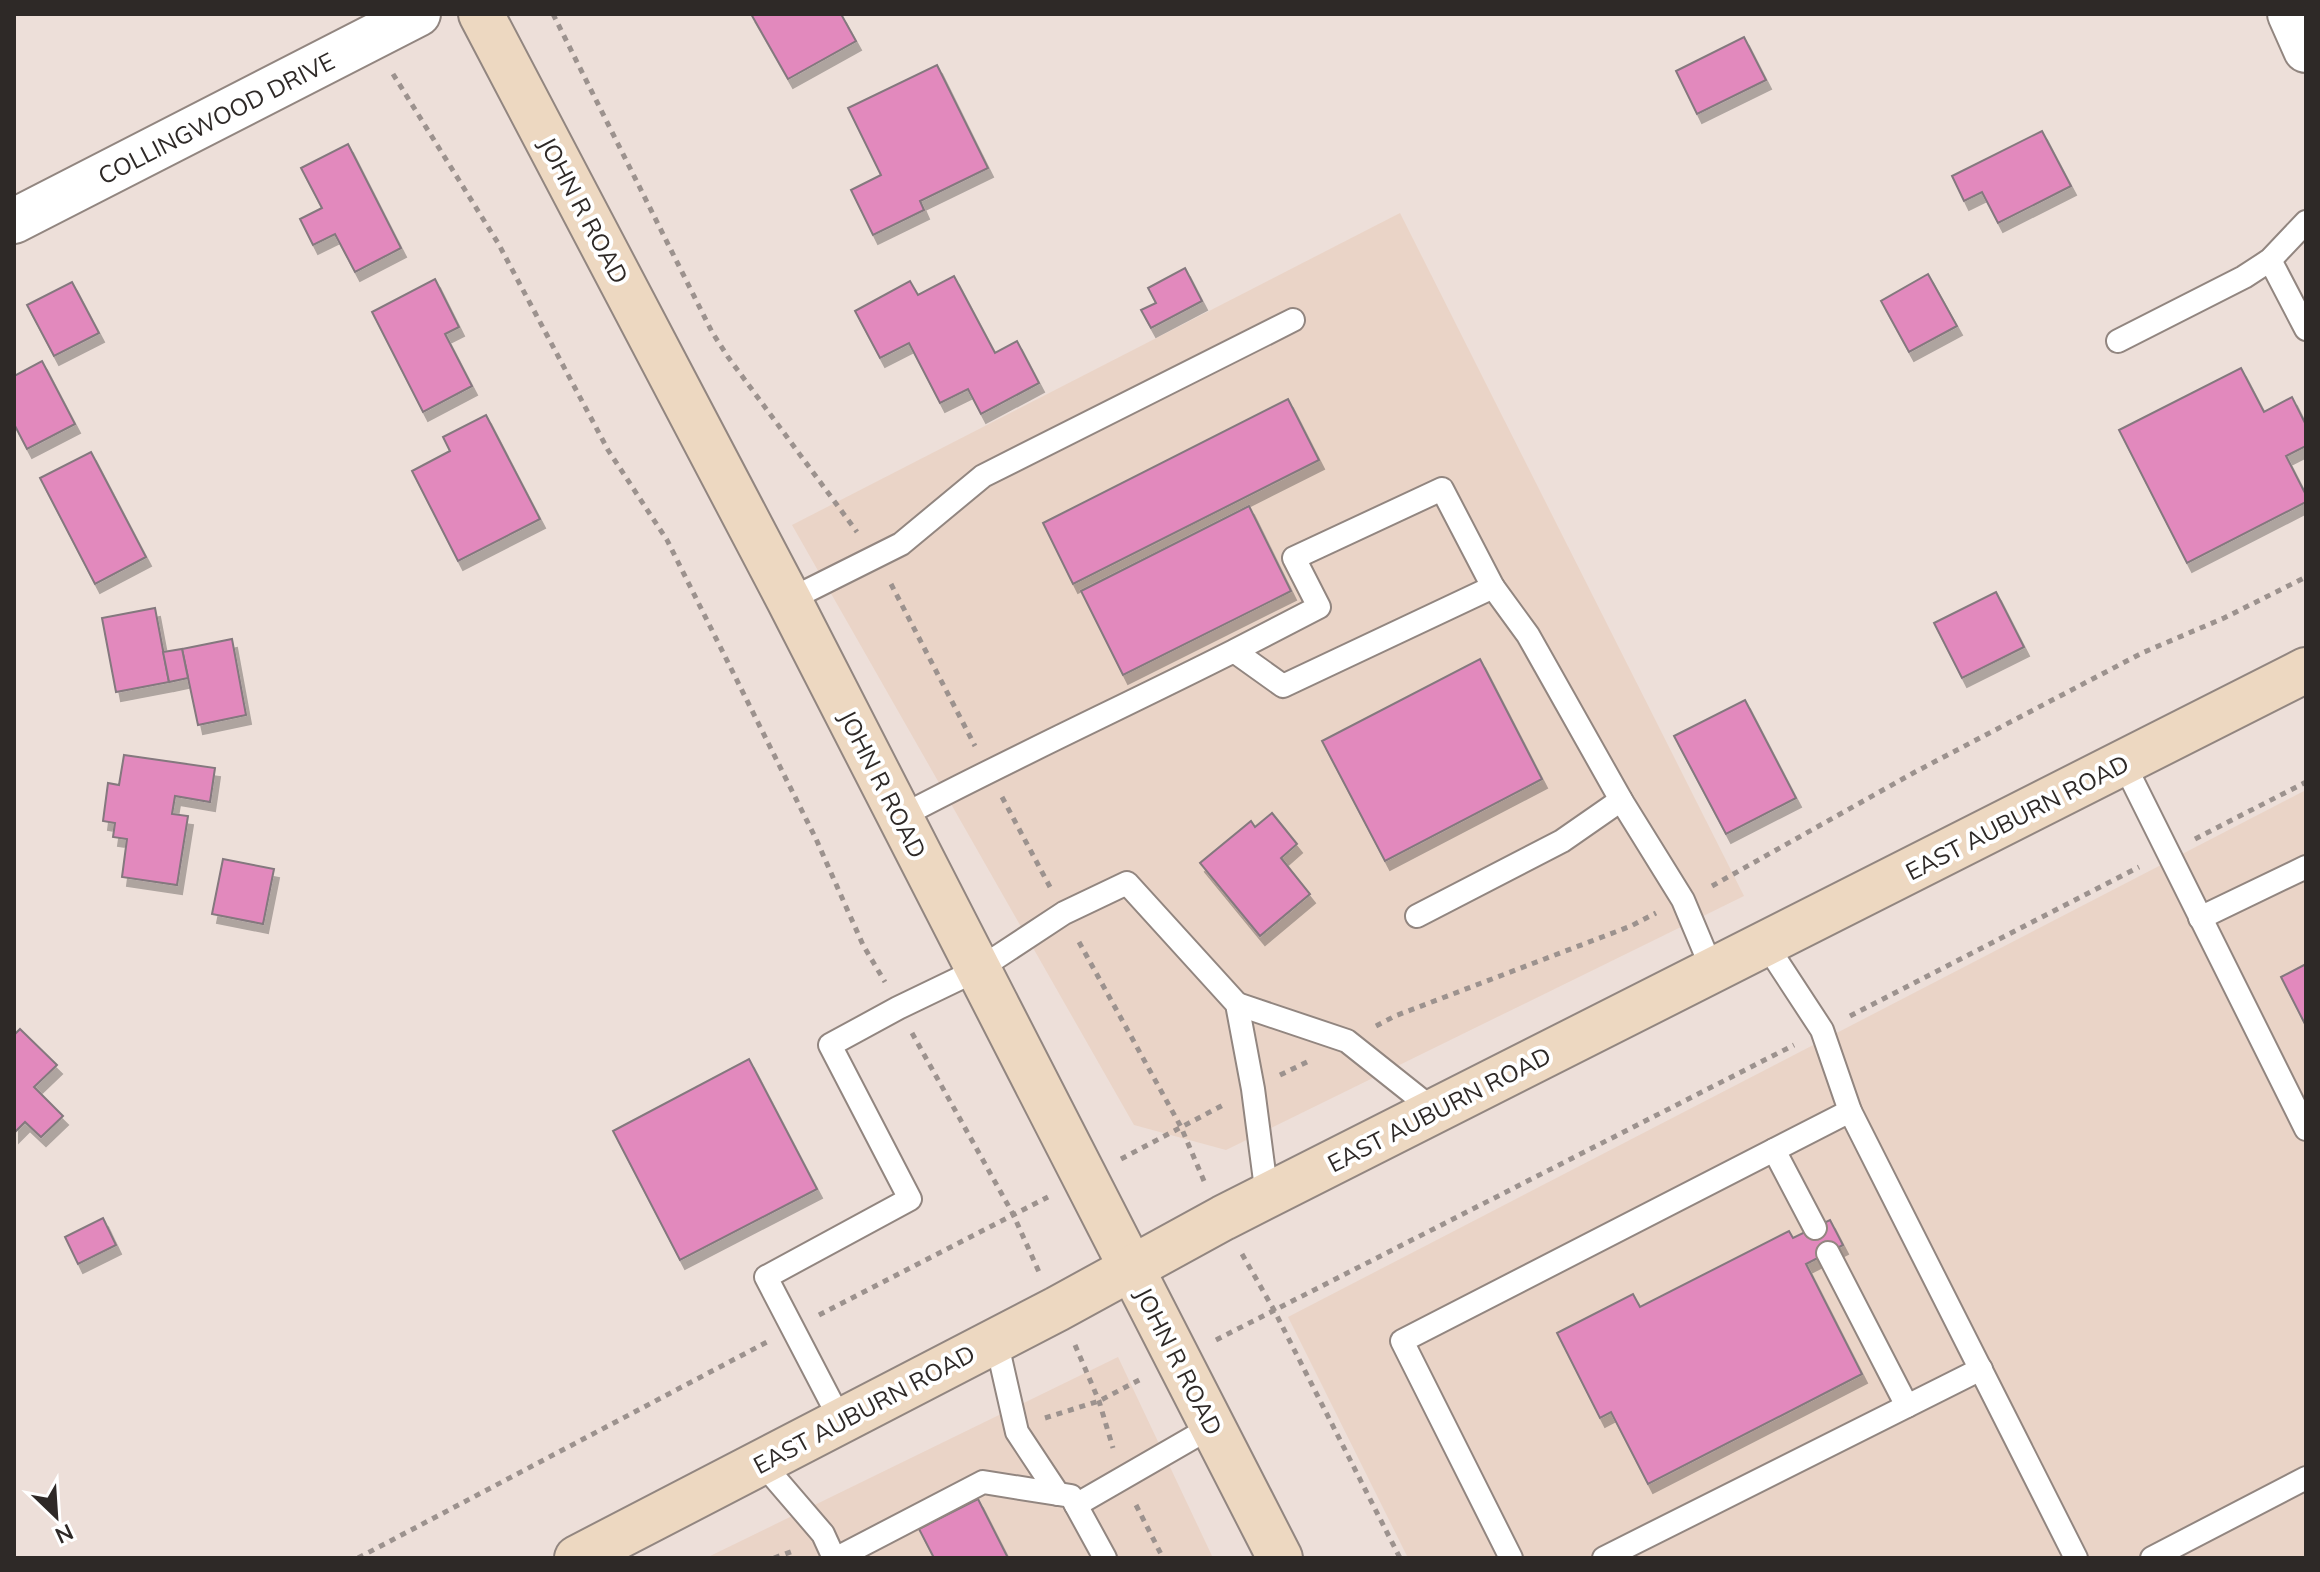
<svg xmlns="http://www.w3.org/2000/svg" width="2320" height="1572" viewBox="0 0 2320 1572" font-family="Mulish,sans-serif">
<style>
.commercial{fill:#ead4c7}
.building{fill:#e289bd;stroke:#84787e;stroke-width:2;filter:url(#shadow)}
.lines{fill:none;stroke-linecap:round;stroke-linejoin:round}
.service-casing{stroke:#928680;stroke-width:26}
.minor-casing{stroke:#928680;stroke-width:48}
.secondary-casing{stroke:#928680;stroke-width:48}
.path{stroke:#9c928e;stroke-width:5;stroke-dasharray:6 6;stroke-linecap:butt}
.service{stroke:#fff;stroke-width:22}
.minor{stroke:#fff;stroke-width:44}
.secondary{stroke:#edd8c1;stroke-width:44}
.labels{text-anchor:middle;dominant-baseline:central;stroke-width:8;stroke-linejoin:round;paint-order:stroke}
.street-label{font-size:24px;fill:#2e2927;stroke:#fff}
</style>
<defs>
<filter id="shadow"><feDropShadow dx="5" dy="9" stdDeviation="0" flood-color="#0004"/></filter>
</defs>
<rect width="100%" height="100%" fill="#eddfd9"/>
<g class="commercial">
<polygon points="1400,213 1744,896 1226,1150 1134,1125 792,525"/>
<polygon points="2306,790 2306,1558 1408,1558 1288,1317"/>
<polygon points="1118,1357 1213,1558 706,1558"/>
</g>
<g class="building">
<polygon points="751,14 841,14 856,41 788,79"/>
<polygon points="1744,37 1766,80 1697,114 1676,71"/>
<polygon points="937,65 988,168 920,201 924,210 873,235 851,190 881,175 848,108"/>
<polygon points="2042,131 2071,186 1998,223 1982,192 1964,201 1952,176"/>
<polygon points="348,144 401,248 355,272 335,234 313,245 300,219 322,208 301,168"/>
<polygon points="1185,268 1202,301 1151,328 1141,310 1156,303 1148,288"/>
<polygon points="1928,274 1957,326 1909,352 1881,301"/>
<polygon points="954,276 995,353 1017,341 1039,383 981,414 968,389 940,403 909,343 880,358 855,311 910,281 918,295"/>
<polygon points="435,279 459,327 445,334 472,386 423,412 372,312"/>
<polygon points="72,282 99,333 54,356 27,305"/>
<polygon points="42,361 75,424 27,449 14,424 14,376"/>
<polygon points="2241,368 2264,412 2292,397 2306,425 2306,446 2286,456 2306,495 2306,502 2187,563 2119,430"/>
<polygon points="1288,399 1319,460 1073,584 1043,523"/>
<polygon points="486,415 540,519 458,561 412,471 450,451 443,437"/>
<polygon points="91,452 146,557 95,584 40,478"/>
<polygon points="1249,506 1291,591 1123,675 1081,591"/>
<polygon points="1996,592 2024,647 1962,678 1934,623"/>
<polygon points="155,608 169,682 116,692 102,618"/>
<polygon points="232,639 246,715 198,725 182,649"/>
<polygon points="182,649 188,678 169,682 163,652"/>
<polygon points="1480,659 1542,779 1385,861 1322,741"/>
<polygon points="1745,700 1796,798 1726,834 1674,736"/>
<polygon points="124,755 215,768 210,802 175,796 172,814 188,816 177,885 122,877 127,839 113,837 115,823 103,821 108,783 119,785"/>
<polygon points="1272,813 1297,844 1281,858 1310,894 1260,936 1200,863 1251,821 1255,827"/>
<polygon points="223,859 274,869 263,924 212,914"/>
<polygon points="2306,964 2306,1026 2281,977"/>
<polygon points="20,1029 57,1065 34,1087 63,1116 41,1137 25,1122 14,1133 14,1035"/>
<polygon points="749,1059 817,1189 680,1260 613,1131"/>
<polygon points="103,1218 116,1245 78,1264 65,1237"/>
<polygon points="1830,1220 1843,1245 1806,1264 1862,1374 1648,1484 1611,1412 1600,1418 1557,1333 1633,1294 1640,1307 1789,1231 1793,1238"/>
<polygon points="978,1499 1008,1558 934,1558 919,1529"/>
</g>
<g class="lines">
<defs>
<g id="service">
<polyline points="2270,260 2306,329"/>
<polyline points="2118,341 2244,277 2270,260 2306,222"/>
<polyline points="1493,587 1528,635 1621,800 1683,900 1712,969"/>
<polyline points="789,600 901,544 983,476 1293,320"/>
<polyline points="2124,764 2306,1129"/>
<path d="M900,817c110,-58 223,-110 334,-166l49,35 210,-99 -51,-98 -148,69 25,49 -85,44"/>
<polyline points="1417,916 1562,841 1621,800"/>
<polyline points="2200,918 2306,867"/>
<polyline points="1765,943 1822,1030 1850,1111 2076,1558"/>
<polyline points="1237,1004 1347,1041 1435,1111"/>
<polyline points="1774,1150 1815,1228"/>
<polyline points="1828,1253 1907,1406"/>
<polyline points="996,1340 1017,1432 1058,1494"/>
<polyline points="841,1421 766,1277 910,1199 830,1045 898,1008 979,969 1064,913 1127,883 1237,1004 1253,1089 1267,1196"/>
<polyline points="762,1463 823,1534 834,1558"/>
<polyline points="1076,1505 1213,1426"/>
<polyline points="837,1558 983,1482 1071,1496 1105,1558"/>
<polyline points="1511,1558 1402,1341 1850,1111"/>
<polyline points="1604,1558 1981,1369"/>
<polyline points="2152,1558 2306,1478"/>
</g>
<g id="minor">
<polyline points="2290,14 2306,50"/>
<polyline points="14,221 418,14"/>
</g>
<g id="secondary">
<polyline points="481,14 789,600 1280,1558"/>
<polyline points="577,1558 1057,1309 1223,1218 2306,670"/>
</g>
</defs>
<use href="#service" class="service-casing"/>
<use href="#minor" class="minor-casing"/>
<use href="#secondary" class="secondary-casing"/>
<g class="path">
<polyline points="553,14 712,332 728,357 857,532"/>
<polyline points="393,74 498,243 608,450 667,540 816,839 863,945 885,982"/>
<polyline points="891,584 975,746"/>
<polyline points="1002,797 1050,887"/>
<polyline points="2195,839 2306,782"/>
<polyline points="1712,886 1915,772 2142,653 2224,618 2306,577"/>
<polyline points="1079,942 1181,1127 1204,1181"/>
<polyline points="1850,1016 2139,867"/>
<polyline points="1376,1026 1395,1016 1631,926 1656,913"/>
<polyline points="912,1033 1013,1214 1039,1272"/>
<polyline points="1280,1075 1307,1062"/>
<polyline points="1121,1159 1225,1104"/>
<polyline points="1242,1254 1274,1310 1400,1558"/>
<polyline points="819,1315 1048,1197"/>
<polyline points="1216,1340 1794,1045"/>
<polyline points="1075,1345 1099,1401 1113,1448"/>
<polyline points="1045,1418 1099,1401 1143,1378"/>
<polyline points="1136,1505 1163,1558"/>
<polyline points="358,1558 767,1342"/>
<polyline points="774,1558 796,1550"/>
</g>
<use href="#service" class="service"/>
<use href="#minor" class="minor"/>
<use href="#secondary" class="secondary"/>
</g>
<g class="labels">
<g class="street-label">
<text transform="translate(216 118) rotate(-27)">COLLINGWOOD DRIVE</text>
<text transform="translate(584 210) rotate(62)">JOHN R ROAD</text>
<text transform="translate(883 784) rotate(63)">JOHN R ROAD</text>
<text transform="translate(2017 817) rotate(-27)">EAST AUBURN ROAD</text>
<text transform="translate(1439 1109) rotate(-27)">EAST AUBURN ROAD</text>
<text transform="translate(1179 1361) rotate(63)">JOHN R ROAD</text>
<text transform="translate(864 1409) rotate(-28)">EAST AUBURN ROAD</text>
</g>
</g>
<rect width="2320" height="1572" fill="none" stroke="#2e2927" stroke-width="32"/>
<g transform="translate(56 1516) rotate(155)" stroke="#ffffff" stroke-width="6" paint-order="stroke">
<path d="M0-6L14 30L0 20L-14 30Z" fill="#2e2927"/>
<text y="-12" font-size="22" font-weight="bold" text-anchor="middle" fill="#2e2927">N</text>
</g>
</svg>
